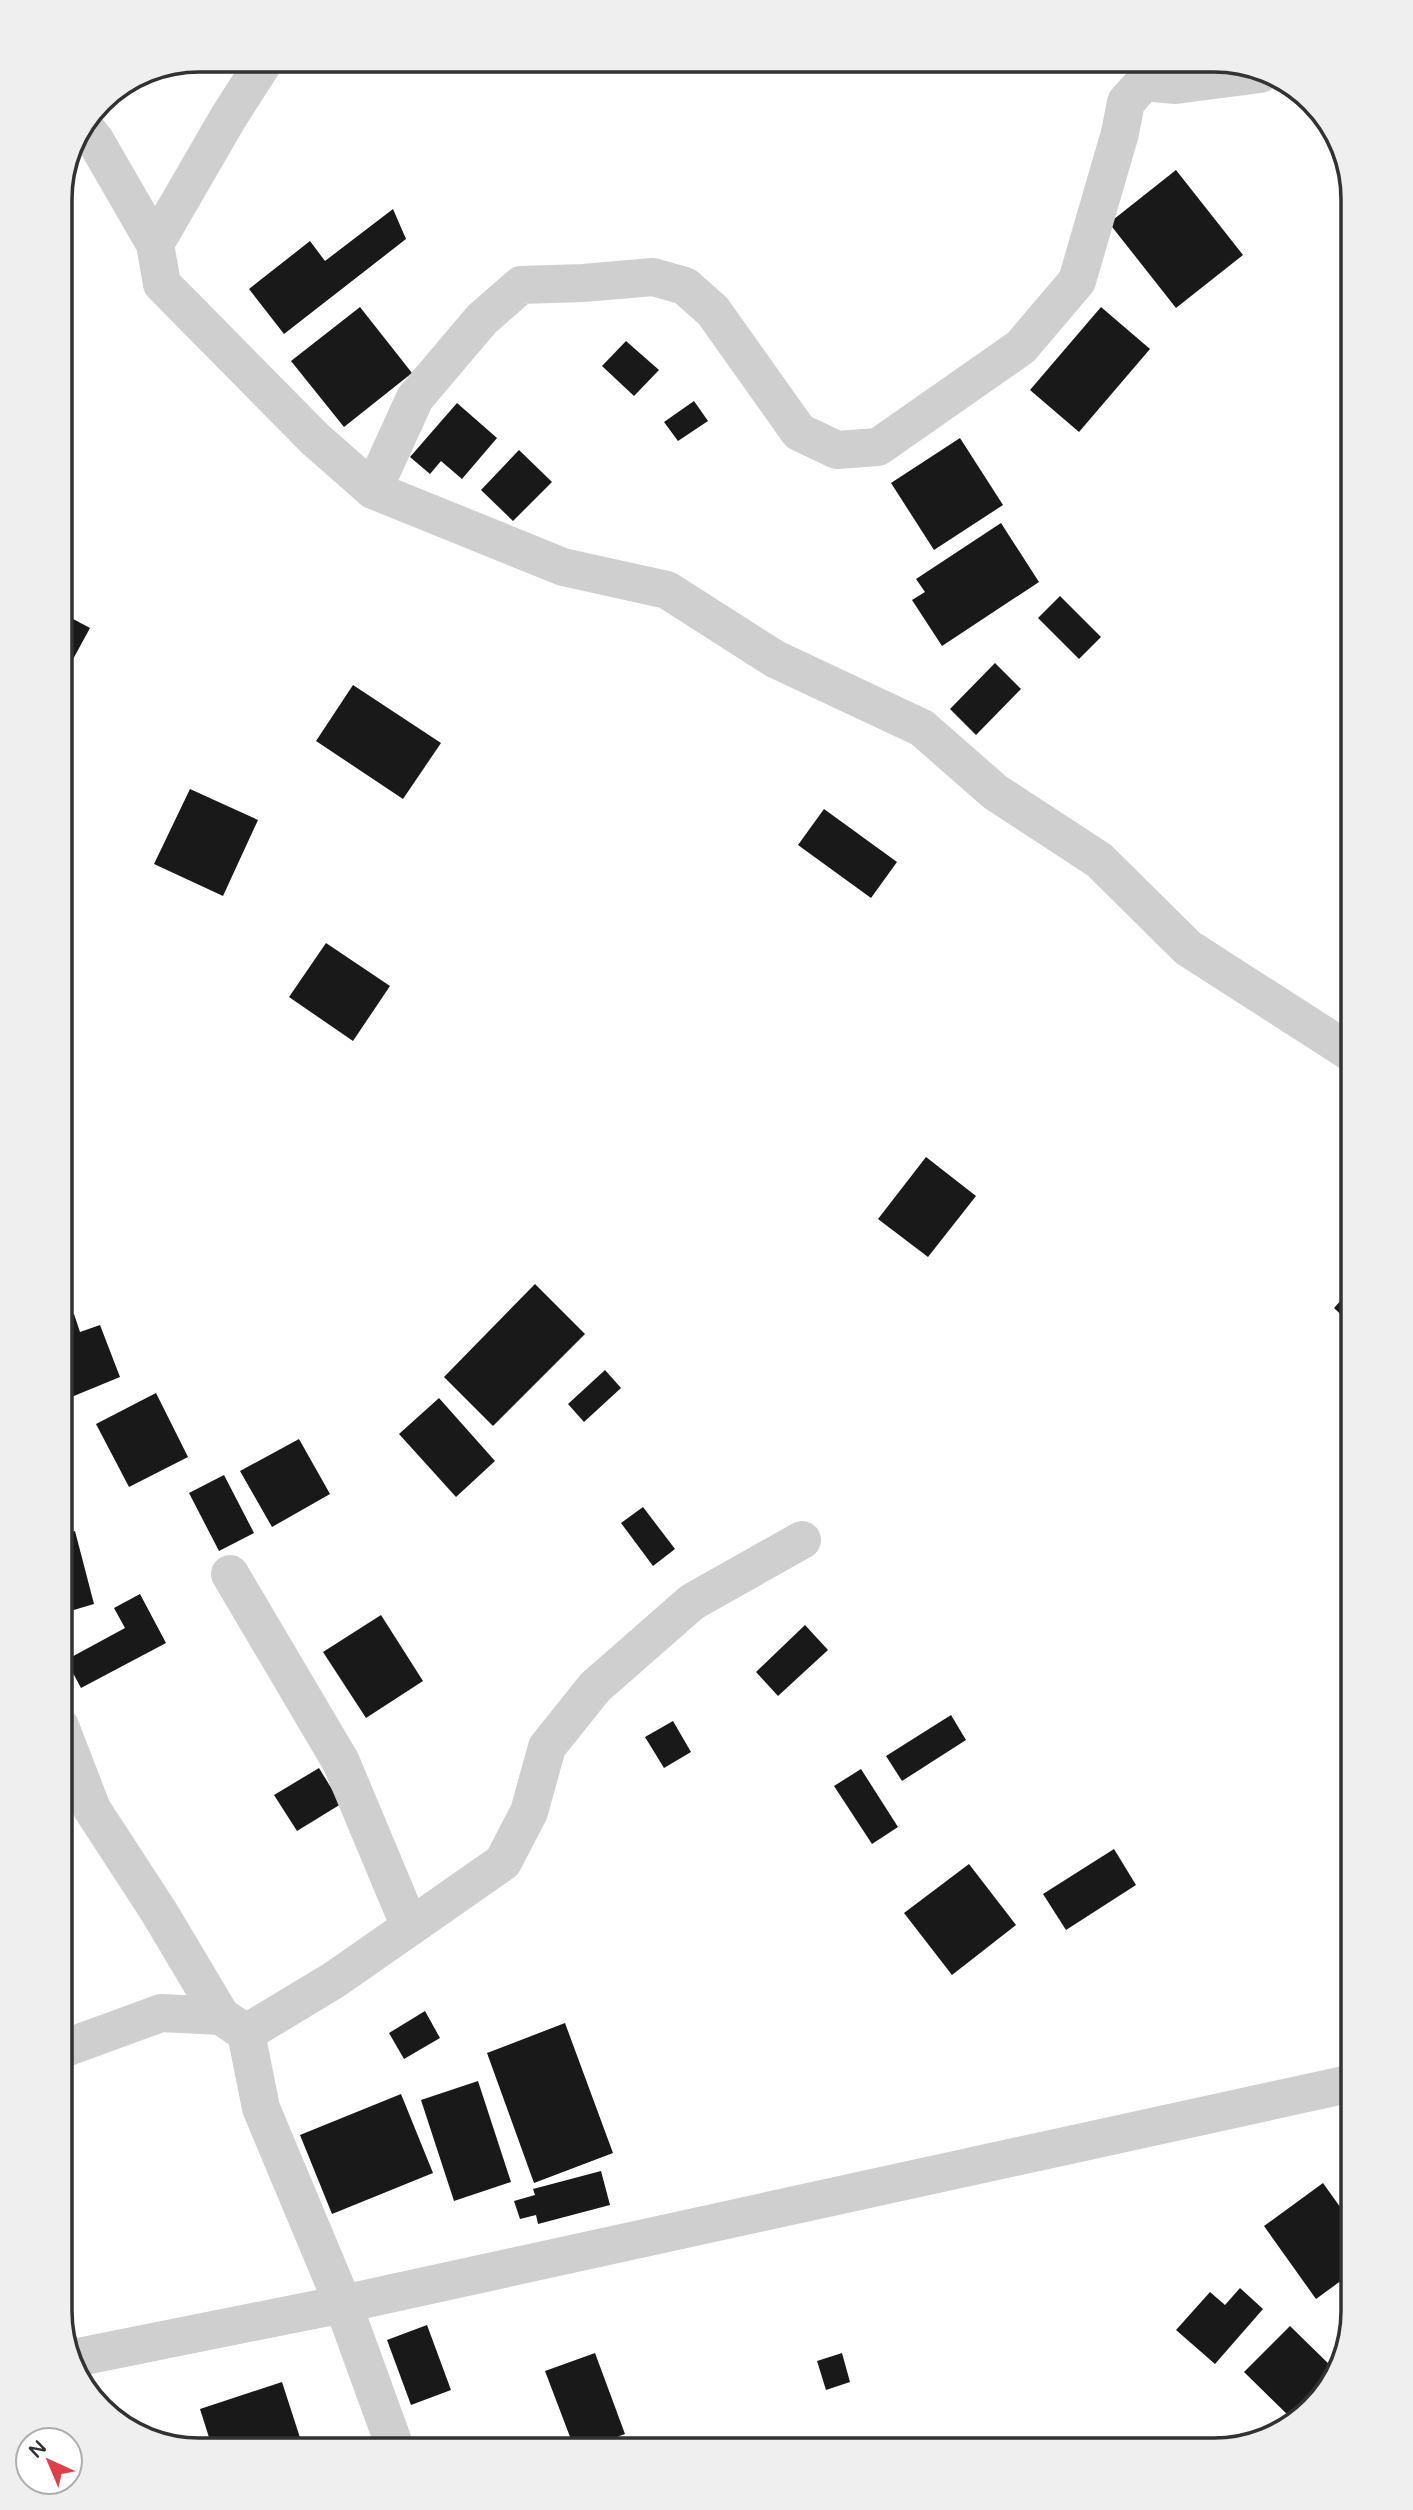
<svg xmlns="http://www.w3.org/2000/svg" width="1413" height="2510" viewBox="0 0 1413 2510" font-family="'Varela Round',sans-serif">
<style>
.building{fill:#191919}
.lines{fill:none;stroke-linecap:round;stroke-linejoin:round}
.street{stroke:#cfcfcf;stroke-width:38}
.rim{fill:none;stroke:#323232;stroke-width:3.5}
</style>
<rect width="100%" height="100%" fill="#fff"/>
<g class="building">
<polygon points="1176,170 1243,255 1176,308 1109,223"/>
<polygon points="393,209 406,239 284,334 249,289 310,241 325,261"/>
<polygon points="360,307 412,373 344,427 291,361"/>
<polygon points="1101,307 1150,349 1079,432 1030,390"/>
<polygon points="626,341 659,370 634,396 602,366"/>
<polygon points="694,401 708,421 678,441 664,422"/>
<polygon points="457,403 497,438 462,479 441,461 430,474 410,457"/>
<polygon points="960,438 1003,505 934,550 891,483"/>
<polygon points="519,450 552,482 513,521 481,490"/>
<polygon points="1001,523 1039,582 942,646 912,600 925,592 916,579"/>
<polygon points="1060,596 1101,637 1079,659 1038,618"/>
<polygon points="60,612 90,628 60,683"/>
<polygon points="995,663 1021,689 976,735 950,709"/>
<polygon points="353,685 441,743 403,799 316,741"/>
<polygon points="190,789 258,820 223,896 154,864"/>
<polygon points="824,809 897,862 871,898 798,845"/>
<polygon points="326,943 390,986 353,1041 289,997"/>
<polygon points="926,1157 976,1196 928,1257 878,1219"/>
<polygon points="535,1284 585,1334 493,1426 444,1377"/>
<polygon points="1353,1287 1353,1326 1334,1308"/>
<polygon points="74,1314 80,1332 100,1325 120,1377 69,1398 60,1372 60,1319"/>
<polygon points="605,1370 621,1388 584,1422 568,1404"/>
<polygon points="156,1393 188,1457 129,1487 96,1424"/>
<polygon points="439,1398 495,1461 456,1497 399,1434"/>
<polygon points="299,1439 330,1494 272,1527 240,1471"/>
<polygon points="224,1475 254,1533 219,1551 189,1493"/>
<polygon points="643,1507 675,1549 653,1566 621,1523"/>
<polygon points="75,1531 94,1604 60,1614 60,1536"/>
<polygon points="140,1594 166,1643 81,1688 66,1660 125,1628 114,1608"/>
<polygon points="381,1615 423,1681 366,1718 323,1652"/>
<polygon points="805,1625 828,1650 778,1696 756,1672"/>
<polygon points="951,1715 966,1740 902,1781 886,1756"/>
<polygon points="673,1721 691,1752 664,1768 645,1737"/>
<polygon points="319,1768 341,1804 297,1831 274,1795"/>
<polygon points="861,1769 898,1827 872,1844 834,1786"/>
<polygon points="1114,1849 1136,1885 1066,1930 1043,1894"/>
<polygon points="969,1864 1016,1925 952,1975 904,1913"/>
<polygon points="425,2011 440,2038 404,2059 389,2033"/>
<polygon points="565,2023 613,2153 534,2183 487,2053"/>
<polygon points="478,2081 511,2182 454,2201 421,2100"/>
<polygon points="401,2094 433,2173 332,2214 300,2135"/>
<polygon points="601,2171 610,2205 538,2224 536,2215 520,2219 514,2201 535,2195 533,2189"/>
<polygon points="1323,2183 1353,2225 1353,2250 1343,2258 1353,2272 1316,2299 1264,2226"/>
<polygon points="1240,2288 1263,2309 1215,2364 1176,2330 1210,2292 1225,2305"/>
<polygon points="427,2325 451,2390 411,2405 387,2340"/>
<polygon points="1290,2326 1335,2370 1330,2389 1287,2424 1285,2423 1291,2418 1244,2372"/>
<polygon points="595,2353 625,2434 581,2450 575,2450 545,2371"/>
<polygon points="842,2353 850,2382 826,2390 817,2361"/>
<polygon points="282,2382 304,2450 213,2450 200,2409"/>
</g>
<g class="lines">
<g class="street">
<polyline points="83,125 95,140 155,244 162,284 315,439 373,490 563,567 667,590 775,659 922,728 995,792 1099,860 1188,948 1353,1054"/>
<polyline points="155,244 228,118 265,60"/>
<polyline points="373,490 415,398 482,319 521,285 583,283 653,277 685,286 713,311 799,432 837,450 878,447 1021,347 1077,281 1120,133 1126,102 1144,82 1176,85 1260,74"/>
<polyline points="230,1574 341,1762 410,1927"/>
<polyline points="60,1726 92,1809 159,1912 221,2016"/>
<polyline points="246,2033 334,1980 503,1862 529,1812 547,1747 595,1687 692,1602 802,1540"/>
<polyline points="60,2050 161,2013 221,2016 246,2033 261,2108 343,2304 396,2450"/>
<polyline points="69,2359 343,2304 1353,2083"/>
</g>
</g>
<path d="M0 0H1413V2510H0ZM199 72H1214A127 127 0 0 1 1341 199V2311A127 127 0 0 1 1214 2438H199A127 127 0 0 1 72 2311V199A127 127 0 0 1 199 72Z" fill="#efefef" fill-rule="evenodd"/>
<path class="rim" d="M199 72H1214A127 127 0 0 1 1341 199V2311A127 127 0 0 1 1214 2438H199A127 127 0 0 1 72 2311V199A127 127 0 0 1 199 72Z"/>
<g transform="translate(49 2461) rotate(316)"><circle r="33" fill="#ffffff" stroke="#adadad" stroke-width="2"/>
<path d="M0-5L12 26L0 18L-12 26Z" fill="#de3f49"/>
<text y="-10" font-size="19" font-weight="bold" text-anchor="middle" fill="#323232">N</text>
</g>
</svg>
